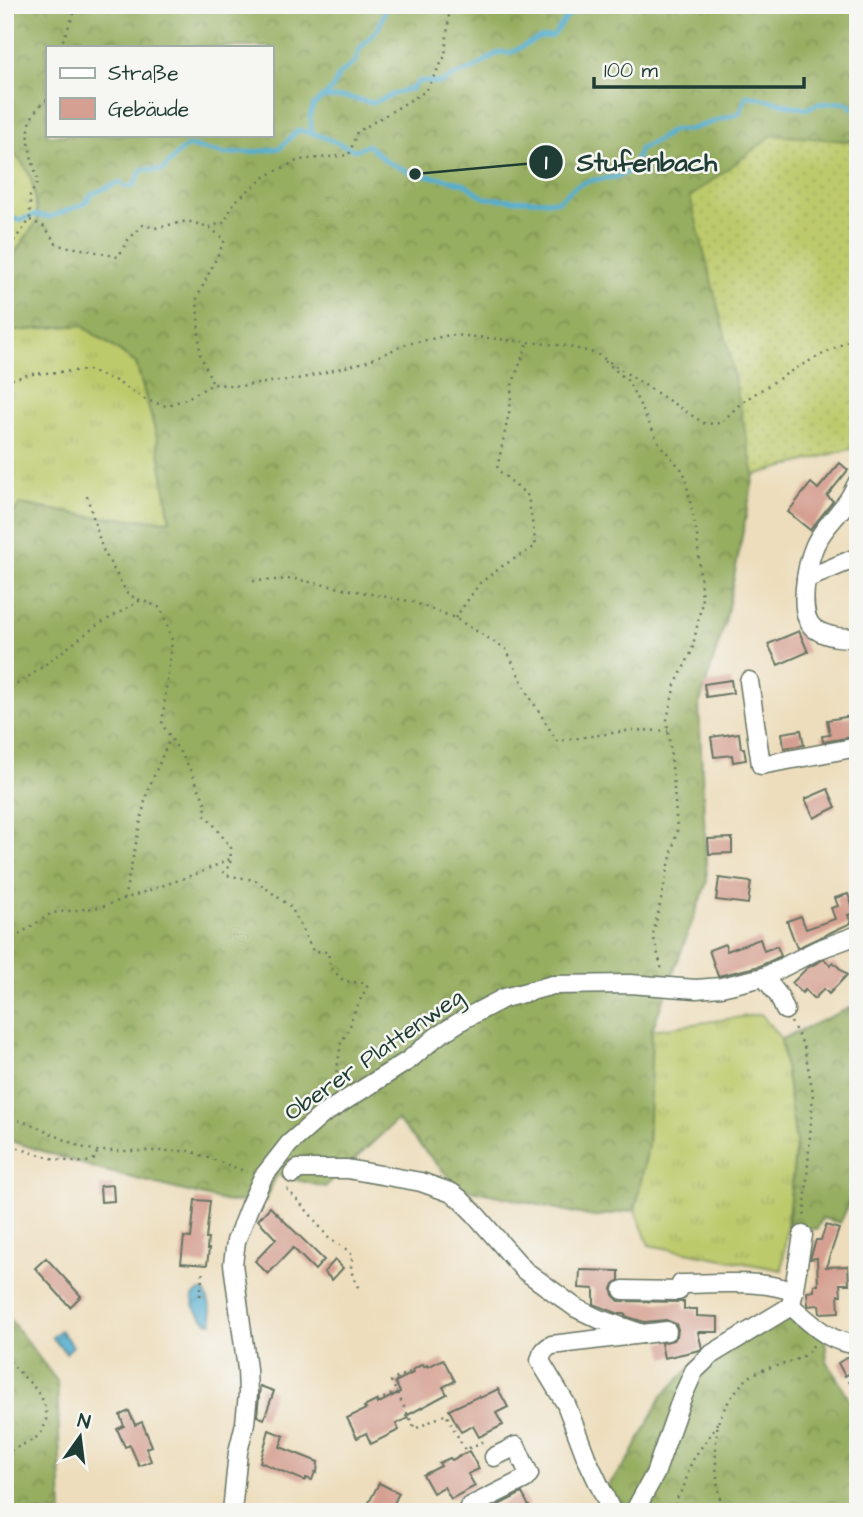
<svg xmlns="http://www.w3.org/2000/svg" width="863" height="1517" viewBox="0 0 863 1517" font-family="'Architects Daughter',sans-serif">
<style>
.grass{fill:url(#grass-tufts);stroke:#6e8450;stroke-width:2}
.forest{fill:url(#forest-crowns);stroke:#5a764a;stroke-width:2;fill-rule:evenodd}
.garden{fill:url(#garden-dots);stroke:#6e8450;stroke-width:2}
.water{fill:url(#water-waves);stroke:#397682;stroke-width:2}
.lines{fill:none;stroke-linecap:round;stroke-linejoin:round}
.stream{stroke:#53aed1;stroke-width:4.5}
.building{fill:#d5a092}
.minor-casing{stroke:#677564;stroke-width:21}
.path{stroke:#677564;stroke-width:2.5;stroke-dasharray:2 5;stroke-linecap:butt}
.minor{stroke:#fff;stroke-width:18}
.labels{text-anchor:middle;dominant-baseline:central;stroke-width:5;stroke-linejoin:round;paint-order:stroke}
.street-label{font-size:24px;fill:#1f3d34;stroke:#f6f6f2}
.leader{fill:none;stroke:#1f3d34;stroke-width:2.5}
.callout-dot{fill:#1f3d34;stroke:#f6f6f2;stroke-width:2.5}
.mark-label{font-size:21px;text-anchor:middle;font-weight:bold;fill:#fff}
.callout-label{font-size:26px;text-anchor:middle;font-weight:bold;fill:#1f3d34;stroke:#f6f6f2;stroke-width:5;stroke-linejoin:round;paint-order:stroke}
</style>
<defs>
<pattern id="grass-tufts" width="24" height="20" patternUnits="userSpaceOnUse" patternTransform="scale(1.75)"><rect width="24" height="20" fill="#bdca6c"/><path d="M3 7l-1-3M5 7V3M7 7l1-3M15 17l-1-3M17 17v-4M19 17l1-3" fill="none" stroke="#a2ae5e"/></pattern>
<pattern id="forest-crowns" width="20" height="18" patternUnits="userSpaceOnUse" patternTransform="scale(1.75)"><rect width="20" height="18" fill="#96ae60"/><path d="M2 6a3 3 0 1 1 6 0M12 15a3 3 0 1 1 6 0" fill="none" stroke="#7a8f50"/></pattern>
<pattern id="garden-dots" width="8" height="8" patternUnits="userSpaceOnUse" patternTransform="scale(1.75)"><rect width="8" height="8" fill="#bdca6c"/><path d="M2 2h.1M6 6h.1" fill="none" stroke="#a2ae5e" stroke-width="1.8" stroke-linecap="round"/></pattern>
<pattern id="water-waves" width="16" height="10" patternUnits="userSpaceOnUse" patternTransform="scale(1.75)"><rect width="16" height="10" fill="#53aed1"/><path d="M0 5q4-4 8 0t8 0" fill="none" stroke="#448faa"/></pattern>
</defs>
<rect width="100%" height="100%" fill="#f6f6f2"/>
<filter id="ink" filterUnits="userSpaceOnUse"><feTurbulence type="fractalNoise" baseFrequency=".0143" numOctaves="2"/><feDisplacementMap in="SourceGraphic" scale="14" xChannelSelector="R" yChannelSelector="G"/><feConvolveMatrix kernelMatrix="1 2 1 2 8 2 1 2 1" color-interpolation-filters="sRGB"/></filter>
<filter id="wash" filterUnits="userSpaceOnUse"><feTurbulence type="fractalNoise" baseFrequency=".00686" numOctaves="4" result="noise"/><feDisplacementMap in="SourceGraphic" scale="28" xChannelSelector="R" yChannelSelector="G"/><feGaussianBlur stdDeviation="1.57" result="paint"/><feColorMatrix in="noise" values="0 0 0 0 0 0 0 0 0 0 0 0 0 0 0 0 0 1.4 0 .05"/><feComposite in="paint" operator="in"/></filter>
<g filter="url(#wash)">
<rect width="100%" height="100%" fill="#edddbc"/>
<g class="grass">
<path d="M5,145c30,26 28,38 33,75l-33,47z"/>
<polygon points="81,325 136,363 157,437 170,521 93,517 20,504 5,525 5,332"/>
<polygon points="761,1014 781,1039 796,1142 782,1270 649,1245 635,1210 648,1146 652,1030"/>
</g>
<g class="forest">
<path d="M5,5h853v137l-85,-7 -45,211 26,129 -29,148 -26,82 8,177 -55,148 -4,116 -13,64 -42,7 -135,-30 -61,-67 -72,67 -49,-12 -10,26 -38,1 -127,-32 -96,-31v-614l15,-21 73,13 77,4 -13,-84 -21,-74 -55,-38 -76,7v-65l33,-47c-5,-37 -3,-49 -33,-75zM47,47h224v88h-224z"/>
<polygon points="858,1004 858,1185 840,1223 822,1218 817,1229 788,1227 796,1142 781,1039"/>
<polygon points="791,1311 825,1338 827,1361 853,1406 858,1427 858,1512 610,1512 600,1496 631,1456 662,1396 713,1345"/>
<polygon points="5,1313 57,1381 62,1512 5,1512"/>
</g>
<polygon class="garden" points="773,135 858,142 858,447 754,475 728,346 690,197"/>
<g class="water">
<path d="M200,1291h4c4,6 9,25 9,32h-5c-7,-7 -17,-16 -15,-27z"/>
<polygon points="60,1330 73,1346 66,1353 52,1337"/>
</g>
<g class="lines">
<g class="stream">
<polyline points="320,98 346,97 372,103 404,90 412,89 419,81 441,83 456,75 473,69 499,52 510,53 539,38 553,36 568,16 583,7 583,5"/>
<polyline points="312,133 310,116 313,106 332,89 339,75 356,61 358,51 379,27 387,5"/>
<path d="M5,216l15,4 15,-5 15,2 34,-13 8,-10 28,-12 5,5 9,-1 8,-17 20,2 18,-20 8,-5 37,8 38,-3 17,-3 18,-18 20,5 37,15 13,-5 19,17 28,12 32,5 17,5 21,14 29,2 44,1c9,-8 17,-16 28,-19 30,-9 41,4 54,-33l16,-8 17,-11h15l52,-17 7,-18 59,14 11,-5 28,-2 13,10"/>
</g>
</g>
<g id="blocks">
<g class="building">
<polygon points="840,463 848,470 827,496 833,501 810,530 788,512 811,483 818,489"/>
<polygon points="799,631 808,652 778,665 768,644"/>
<polygon points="731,680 733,693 706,697 704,684"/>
<polygon points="858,715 858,736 823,742 822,736 830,735 827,720"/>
<polygon points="801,730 804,745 784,748 782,733"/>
<polygon points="739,733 741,748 744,748 746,760 733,762 732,755 714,757 711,737"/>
<polygon points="828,789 836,807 814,818 805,799"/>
<polygon points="732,838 732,853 709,854 708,839"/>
<polygon points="719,878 751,882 748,904 716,900"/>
<polygon points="848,894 855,913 848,915 851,923 797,948 787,921 801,916 806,929 835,919 831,908 838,906 835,898"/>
<polygon points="760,939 764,951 777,946 781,956 760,966 718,976 709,950 725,944 727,951"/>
<polygon points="824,959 830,965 833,962 847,975 829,994 824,989 814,999 805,990 802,993 792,983 807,968"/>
<polygon points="113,1185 114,1201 101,1202 100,1186"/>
<polygon points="195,1200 210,1201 206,1239 208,1239 207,1249 209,1249 207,1265 181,1263 184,1237 191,1238"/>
<polygon points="270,1207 324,1260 315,1270 293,1248 268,1274 255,1261 276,1239 258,1220"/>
<polygon points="826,1225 839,1229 826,1267 848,1266 849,1284 840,1284 841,1295 838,1295 839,1312 820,1313 819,1305 808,1306 807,1292 814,1291 814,1285 818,1285 817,1258 810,1259 816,1240 821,1240"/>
<polygon points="46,1258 81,1296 70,1307 35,1268"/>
<polygon points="335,1260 343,1268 332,1280 324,1272"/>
<polygon points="580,1270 619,1271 619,1280 614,1284 612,1289 613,1295 619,1301 684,1302 684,1309 697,1309 697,1316 718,1317 718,1332 698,1332 702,1348 700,1350 664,1358 661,1343 673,1340 677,1336 678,1329 676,1324 666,1320 644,1322 625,1316 625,1314 619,1314 594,1304 594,1289 579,1288"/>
<polygon points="851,1355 858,1355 858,1368 845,1376 838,1363"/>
<polygon points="443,1359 455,1381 443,1387 447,1394 406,1416 408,1418 396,1424 399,1430 371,1444 366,1433 357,1438 347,1418 366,1409 364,1407 376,1401 377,1404 400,1392 395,1382 413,1373 412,1370 423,1364 424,1367 427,1365 428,1367"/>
<polygon points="260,1386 274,1391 264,1419 257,1416"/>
<polygon points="498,1389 508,1407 496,1413 503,1425 479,1437 473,1426 461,1432 449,1410 479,1396 480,1398"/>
<polygon points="129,1411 135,1425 142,1422 152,1446 146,1448 151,1461 139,1466 130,1445 125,1447 117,1429 124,1426 120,1415"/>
<polygon points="269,1430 284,1436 280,1447 318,1462 317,1473 315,1472 312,1480 306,1478 305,1481 260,1462"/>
<polygon points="469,1451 479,1469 468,1474 475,1486 451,1499 444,1487 433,1493 423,1475 441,1466 439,1463 450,1458 452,1460"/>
<polygon points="379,1483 399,1493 390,1512 374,1512 366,1508"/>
<polygon points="522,1493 530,1508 522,1512 485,1512"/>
</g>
</g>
</g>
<g filter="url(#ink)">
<use href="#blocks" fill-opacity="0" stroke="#677564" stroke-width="2"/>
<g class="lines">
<defs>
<g id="minor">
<path d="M858,482c-3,5 -5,10 -8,15 -10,17 -27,30 -35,48 -8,18 -19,71 0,84 12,8 29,10 43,8"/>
<polyline points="806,579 858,557"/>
<polyline points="749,681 761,765 858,747"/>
<polyline points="764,977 779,996 785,1010"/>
<polyline points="293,1174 298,1169 347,1169 421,1182 452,1193 460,1199 475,1214 524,1270 576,1308 599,1319 643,1334"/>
<path d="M623,1290l55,1 3,-7c34,0 82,-5 113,8"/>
<path d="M791,1306c20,17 39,38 67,38"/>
<polyline points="232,1512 238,1452 245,1423 248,1394 247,1369 233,1264 236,1241 250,1205 263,1177 289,1144 322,1115 409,1060 436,1037 464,1019 504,998 553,985 630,984 696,989 721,987 764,977 817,950 858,935"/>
<polyline points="467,1512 469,1507 525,1479 529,1474 516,1446 494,1457"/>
<path d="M612,1512l-26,-55 -20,-53 -26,-43c2,-8 4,-12 12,-16l115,-14"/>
<polyline points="634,1512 655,1474 681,1400 694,1371 712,1354 791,1306 803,1235"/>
</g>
</defs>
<use href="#minor" class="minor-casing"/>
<g class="path">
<polyline points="60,47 76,9 76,5"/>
<polyline points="30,220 45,227 57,245 88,250 118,257 128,240 143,225 155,228 187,221 209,227 225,240 197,298 200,354 213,384"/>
<polyline points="209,227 225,222 234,202 266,176 299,160 349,155 357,132 426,91 445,56 450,5"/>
<path d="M5,252l25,-32v-24l8,-15c-8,-29 -20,-61 9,-81"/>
<polyline points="605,361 628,381 660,445 684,472 697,534 702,602 692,651 675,685 667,720 673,775 677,830 653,935 662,970"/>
<polyline points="5,381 31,374 88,370 116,381 146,400 166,406 186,399 213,384 241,386 303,378 365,362 407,344 450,335 468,336 567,346 597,354 705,424 721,423 740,404 753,395 796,368 858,336"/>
<polyline points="87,496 102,548 128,595 161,608 172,640 162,724 188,765 206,804 205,817 211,821 231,848 230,866 223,871 225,875 255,880 291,907 313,951 328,952 330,967 344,981 365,983 367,987 352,1016 350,1027 341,1043 334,1088 335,1091"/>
<polyline points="253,581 294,579 413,602 455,618 506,649 528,694 557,741 633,730 668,731"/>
<polyline points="455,618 480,583 504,565 536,546 528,496 497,469 510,408 512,385 528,342"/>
<polyline points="5,692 34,673 96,626 141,600"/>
<polyline points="124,899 147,792 170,738"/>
<polyline points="5,936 18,935 52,913 101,907 199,873 230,859"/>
<polyline points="791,1022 804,1046 813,1093 804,1221"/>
<polyline points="5,1116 30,1124 81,1147 97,1151 190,1151 247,1172"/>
<path d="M5,1143c18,7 76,28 91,15l1,-7"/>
<path d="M287,1189l23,25 20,26 14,7 9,9c-5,14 1,23 7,35"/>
<polyline points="200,1296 203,1271"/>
<path d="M5,1356c14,20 45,37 41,64 -2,6 -2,11 -7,15 -10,9 -23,11 -34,19"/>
<polyline points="410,1372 391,1381 415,1429 446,1414 465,1450 482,1442 485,1447"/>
<polyline points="849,1381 852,1387 858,1391"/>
<polyline points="377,1401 397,1392"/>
<path d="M676,1512c-3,-14 3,-14 8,-26 3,-8 4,-17 9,-26 7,-13 18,-23 24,-37"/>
<path d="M724,1512c-8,-16 -11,-75 -5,-92 4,-12 19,-34 28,-41 17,-15 43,-12 60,-26 3,-3 5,-6 7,-9"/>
</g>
<use href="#minor" class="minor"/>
</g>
</g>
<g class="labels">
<g class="street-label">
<text transform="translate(374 1055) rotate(-35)">Oberer Plattenweg</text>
</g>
</g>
<path class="leader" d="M415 174L546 162"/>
<g class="callout-dot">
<circle cx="415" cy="174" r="7"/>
<circle cx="546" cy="162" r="18"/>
</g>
<g class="mark-label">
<text x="546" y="169">1</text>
</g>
<g class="callout-label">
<text x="647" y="171">Stufenbach</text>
</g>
<rect width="863" height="1517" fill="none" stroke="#f6f6f2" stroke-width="28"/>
<rect x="46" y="46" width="228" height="91" fill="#f6f6f2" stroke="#a0aca6" stroke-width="2"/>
<rect x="60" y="68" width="35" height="10" fill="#ffffff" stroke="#a0aca6" stroke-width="2"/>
<text x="108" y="80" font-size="21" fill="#1f3d34">Straße</text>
<rect x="60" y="98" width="35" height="21" fill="#d5a092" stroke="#a0aca6" stroke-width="2"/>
<text x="108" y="116" font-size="21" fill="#1f3d34">Gebäude</text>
<g transform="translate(80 1437) rotate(14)" stroke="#f6f6f2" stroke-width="5" paint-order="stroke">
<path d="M0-5L12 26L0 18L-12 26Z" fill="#1f3d34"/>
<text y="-10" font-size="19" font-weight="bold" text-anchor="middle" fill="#1f3d34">N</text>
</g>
<path d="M594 77v10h210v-10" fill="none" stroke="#1f3d34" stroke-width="3.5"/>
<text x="604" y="77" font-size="21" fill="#1f3d34" stroke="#f6f6f2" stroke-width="5" paint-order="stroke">100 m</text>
</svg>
